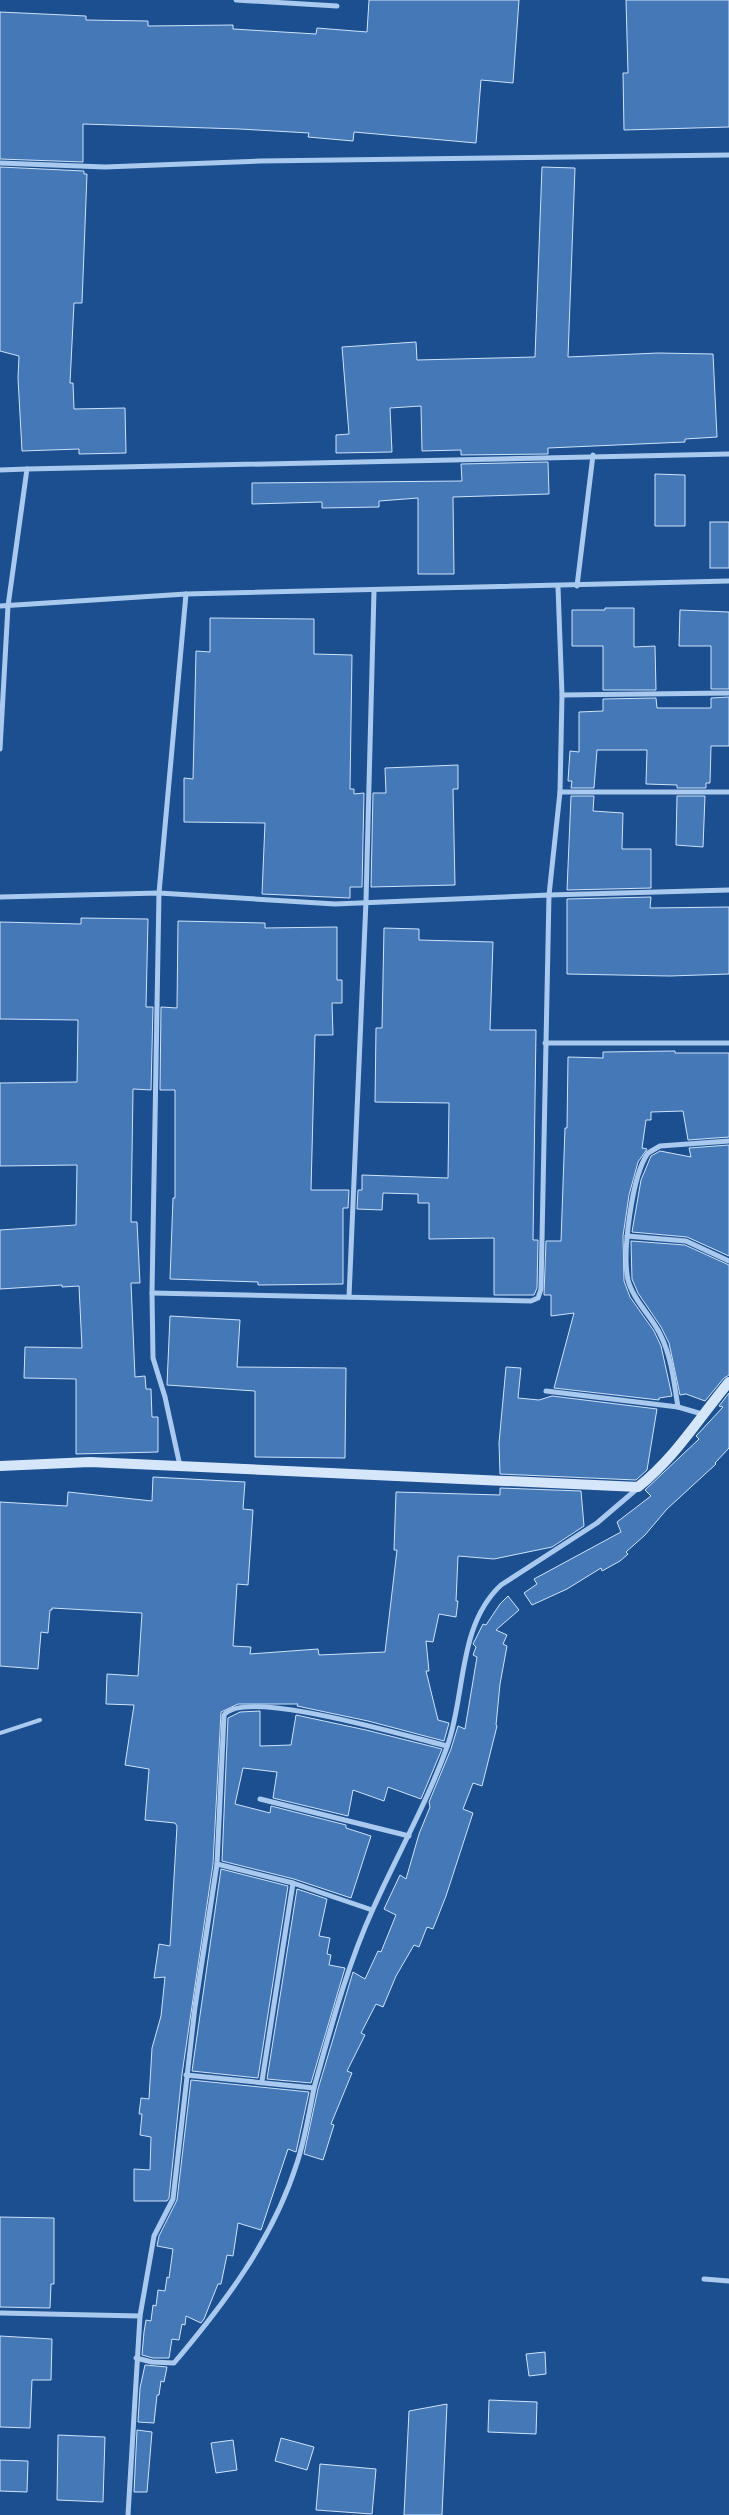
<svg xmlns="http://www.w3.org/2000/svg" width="729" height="2515" viewBox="0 0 729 2515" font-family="Helvetica,sans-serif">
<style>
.building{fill:#4478b7;stroke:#cfe3fa}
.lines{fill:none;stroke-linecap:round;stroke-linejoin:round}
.lane{stroke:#a9c9ee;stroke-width:4}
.street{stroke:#a9c9ee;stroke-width:5}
.secondary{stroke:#d6e6fa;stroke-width:10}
</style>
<rect width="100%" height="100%" fill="#1b4f8f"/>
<g class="building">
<polygon points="369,0 519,0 513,83 481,80 476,143 354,132 353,141 308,137 309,133 240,129 83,124 83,162 0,159 0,12 86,16 86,20 148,21 148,26 233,25 233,29 316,34 317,28 367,32"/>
<polygon points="626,0 729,0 729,127 624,130 623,73 628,73"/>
<polygon points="0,167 84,171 84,174 87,174 82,303 74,303 70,383 73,383 74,409 125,408 126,453 79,454 79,449 22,451 18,378 19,356 0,351"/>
<polygon points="542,167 575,168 568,357 658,353 713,354 717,437 685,439 685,442 548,448 548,454 461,455 461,450 422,451 421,406 390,408 392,452 336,453 336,435 349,434 342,347 416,342 417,360 535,357"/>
<polygon points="548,462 549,494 453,497 454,574 418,574 418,498 379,501 379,507 322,508 322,502 252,504 252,483 462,481 461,464"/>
<polygon points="655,474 685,475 685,526 655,526"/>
<rect x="710" y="522" width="19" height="46"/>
<polygon points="605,608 634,608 634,647 655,646 656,690 603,690 603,646 572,646 572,610 605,610"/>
<polygon points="680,610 729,612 729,689 711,689 711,646 679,646"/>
<polygon points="210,618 314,619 314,654 352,655 350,789 354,789 354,794 364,793 362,887 350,887 350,898 262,894 265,823 184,822 184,778 193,779 196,651 210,652"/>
<polygon points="729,697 729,746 711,746 710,783 706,783 706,788 677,788 677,785 646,784 647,750 597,750 594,788 571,788 572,781 568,781 570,751 579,752 579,712 603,711 603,699 656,698 657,708 711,708 711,698"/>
<polygon points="458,765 458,789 453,789 455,885 371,887 373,793 386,793 385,768"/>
<polygon points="571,796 594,796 593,811 623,813 622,849 651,849 651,888 567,890"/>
<polygon points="677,796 705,796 703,847 676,845"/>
<polygon points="651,897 650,908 729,907 729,974 670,976 567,974 567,899"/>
<polygon points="81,918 148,919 146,1007 153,1007 151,1090 133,1089 131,1222 137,1222 140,1283 131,1283 135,1377 145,1376 146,1389 151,1389 152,1417 158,1417 158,1452 76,1454 76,1379 24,1378 25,1347 82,1348 79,1286 62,1287 62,1285 0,1289 0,1230 76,1225 77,1165 0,1166 0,1083 77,1082 78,1020 0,1019 0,922 81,924"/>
<polygon points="178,921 265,923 265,928 337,927 337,980 342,980 342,1003 332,1003 333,1035 315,1035 311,1190 349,1190 348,1208 343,1208 343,1284 258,1285 258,1282 170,1279 173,1198 175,1198 175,1090 160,1090 161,1007 177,1008"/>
<polygon points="384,928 419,929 419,940 493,942 490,1030 536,1030 533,1240 538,1240 537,1288 534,1295 494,1295 494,1238 429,1239 429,1203 418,1203 418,1194 383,1193 382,1210 357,1209 358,1190 362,1190 362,1175 448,1178 449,1103 375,1102 376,1028 382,1028"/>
<polygon points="675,1051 675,1053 729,1053 729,1137 688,1140 683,1111 651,1112 651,1120 646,1120 642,1148 647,1149 638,1162 629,1195 623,1236 624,1281 630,1297 654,1331 661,1346 672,1396 659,1398 659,1400 554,1388 574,1313 551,1316 551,1295 544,1295 546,1241 561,1241 565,1128 567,1128 568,1057 603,1058 603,1052"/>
<polygon points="729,1145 729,1256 687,1237 632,1232 641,1180 651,1156 660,1151 691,1157 689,1148"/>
<polygon points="631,1241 685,1245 729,1265 729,1375 724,1378 705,1401 686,1394 680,1395 669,1343 661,1327 638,1293 632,1279"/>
<polygon points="170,1316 240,1320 237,1367 346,1368 345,1458 255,1457 255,1391 167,1385"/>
<polygon points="506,1367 521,1368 518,1398 539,1400 552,1396 657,1409 647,1470 636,1480 500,1474 499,1443"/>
<polygon points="729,1393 729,1448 715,1463 716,1464 667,1509 645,1535 626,1552 628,1554 620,1561 602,1571 601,1568 567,1589 532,1605 524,1593 537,1584 534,1579 621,1532 617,1522 651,1496 645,1490 699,1439 696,1436 723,1407 719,1406"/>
<polygon points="153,1477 245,1482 243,1509 253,1510 248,1585 237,1584 233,1646 251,1647 250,1654 318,1649 319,1655 385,1652 397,1550 394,1550 396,1492 500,1495 500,1488 581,1491 584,1526 552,1547 494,1559 458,1556 456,1601 458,1601 456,1617 439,1614 433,1642 426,1641 429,1671 426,1671 438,1720 449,1723 444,1741 368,1721 297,1706 298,1704 238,1704 221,1712 213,1864 182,2074 169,2198 167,2201 134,2201 134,2169 150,2170 151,2137 140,2135 142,2114 139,2114 141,2098 149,2099 152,2048 161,2016 165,1977 154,1978 159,1944 170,1946 177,1826 175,1823 145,1820 149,1769 125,1765 134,1705 106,1704 107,1674 138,1676 142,1613 52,1608 52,1610 50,1610 48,1633 41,1632 38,1669 0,1666 0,1502 67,1506 68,1492 152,1501"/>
<polygon points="508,1596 519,1610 496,1630 507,1635 503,1644 507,1646 500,1684 496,1725 497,1726 482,1786 473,1783 463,1809 473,1813 446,1896 433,1929 427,1927 419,1947 414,1945 396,1976 383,2007 376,2004 361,2033 365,2035 347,2071 352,2073 331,2124 334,2125 323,2160 304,2154 318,2089 353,1972 365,1979 378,1951 381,1952 396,1915 384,1909 400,1875 406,1879 419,1834 430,1807 429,1802 451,1749 458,1726 465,1729 477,1657 473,1655 476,1647 473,1644 483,1624 486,1625 500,1604"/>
<polygon points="260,1711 260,1746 291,1745 296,1715 366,1730 442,1749 421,1799 388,1787 384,1801 353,1790 348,1816 273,1798 277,1772 243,1768 235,1804 270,1813 271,1806 346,1825 346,1828 371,1836 351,1898 294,1879 222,1861 228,1718 240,1712"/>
<polygon points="221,1869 288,1886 258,2078 192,2071"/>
<polygon points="297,1889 327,1899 319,1936 330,1938 327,1954 331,1955 329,1965 345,1968 311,2083 267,2079"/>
<polygon points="191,2080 309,2092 296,2152 288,2149 261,2230 238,2223 233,2256 227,2255 221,2284 218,2284 204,2319 201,2323 186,2316 185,2325 182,2324 179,2340 172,2339 169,2358 153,2358 142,2355 144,2332 146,2320 151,2321 153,2305 156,2306 158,2290 165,2291 167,2277 169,2278 173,2249 157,2246 159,2236 177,2200"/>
<polygon points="0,2217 54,2218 54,2284 51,2284 50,2308 0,2307"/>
<polygon points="0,2336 52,2339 51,2380 32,2380 30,2428 0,2427"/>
<polygon points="545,2352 546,2374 529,2376 526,2354"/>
<polygon points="145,2365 167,2367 164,2382 161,2381 159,2395 157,2395 154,2423 138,2422 140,2388"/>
<polygon points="489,2400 537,2402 536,2434 488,2432"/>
<polygon points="447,2404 442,2515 404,2515 409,2411"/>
<polygon points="137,2430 152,2432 147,2492 134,2492"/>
<polygon points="58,2435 105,2437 103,2502 57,2500"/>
<polygon points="281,2438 314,2447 307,2470 275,2461"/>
<polygon points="233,2440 237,2470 216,2473 211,2443"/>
<polygon points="0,2460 28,2461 27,2492 0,2491"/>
<polygon points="320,2464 376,2469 372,2514 316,2510"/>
</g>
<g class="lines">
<polyline class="lane" points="0,1733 40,1720"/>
<g class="street">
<polyline points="236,0 337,6"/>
<polyline points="0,163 105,167 260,161 729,155"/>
<polyline points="0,470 27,469"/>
<polyline points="577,586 593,455"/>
<polyline points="558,587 562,695 560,792 549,895 729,890"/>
<polyline points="0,606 186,594 729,581"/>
<polyline points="562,695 729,693"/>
<polyline points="0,749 8,606 27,469 729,454"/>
<polyline points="560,792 729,792"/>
<polyline points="0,897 159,893 335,904 549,895 541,1289 538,1298 531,1301 152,1293"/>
<polyline points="545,1043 729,1043"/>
<polyline points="627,1236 686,1241 729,1261"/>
<polyline points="349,1297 366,901 374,591"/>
<polyline points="546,1391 678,1407"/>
<path d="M702,1414l-24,-7c-4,-24 -6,-48 -17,-71 -8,-18 -28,-36 -33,-56 -6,-27 4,-105 20,-127l12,-7 69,-5"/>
<polyline points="180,1466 165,1397 153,1358 152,1293 159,893 186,594"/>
<polyline points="260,1799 409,1836"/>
<polyline points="217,1864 293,1883 262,2081"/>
<polyline points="293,1883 372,1910"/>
<path d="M186,2075l128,13c17,-61 33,-122 59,-179 24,-54 54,-106 74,-162 19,-52 10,-121 54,-162l96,-62 41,-35"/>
<polyline points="704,2279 729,2281"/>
<polyline points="0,2313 140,2316"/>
<path d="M136,2358l16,4 22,1c51,-60 99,-124 123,-200 8,-24 12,-50 17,-75"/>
<path d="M128,2515l12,-199 14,-80 19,-37 22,-192 22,-143 7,-149c22,-28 188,23 223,31"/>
</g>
<path class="secondary" d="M0,1466l90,-4 548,25c37,-29 61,-69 91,-105"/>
</g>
</svg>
